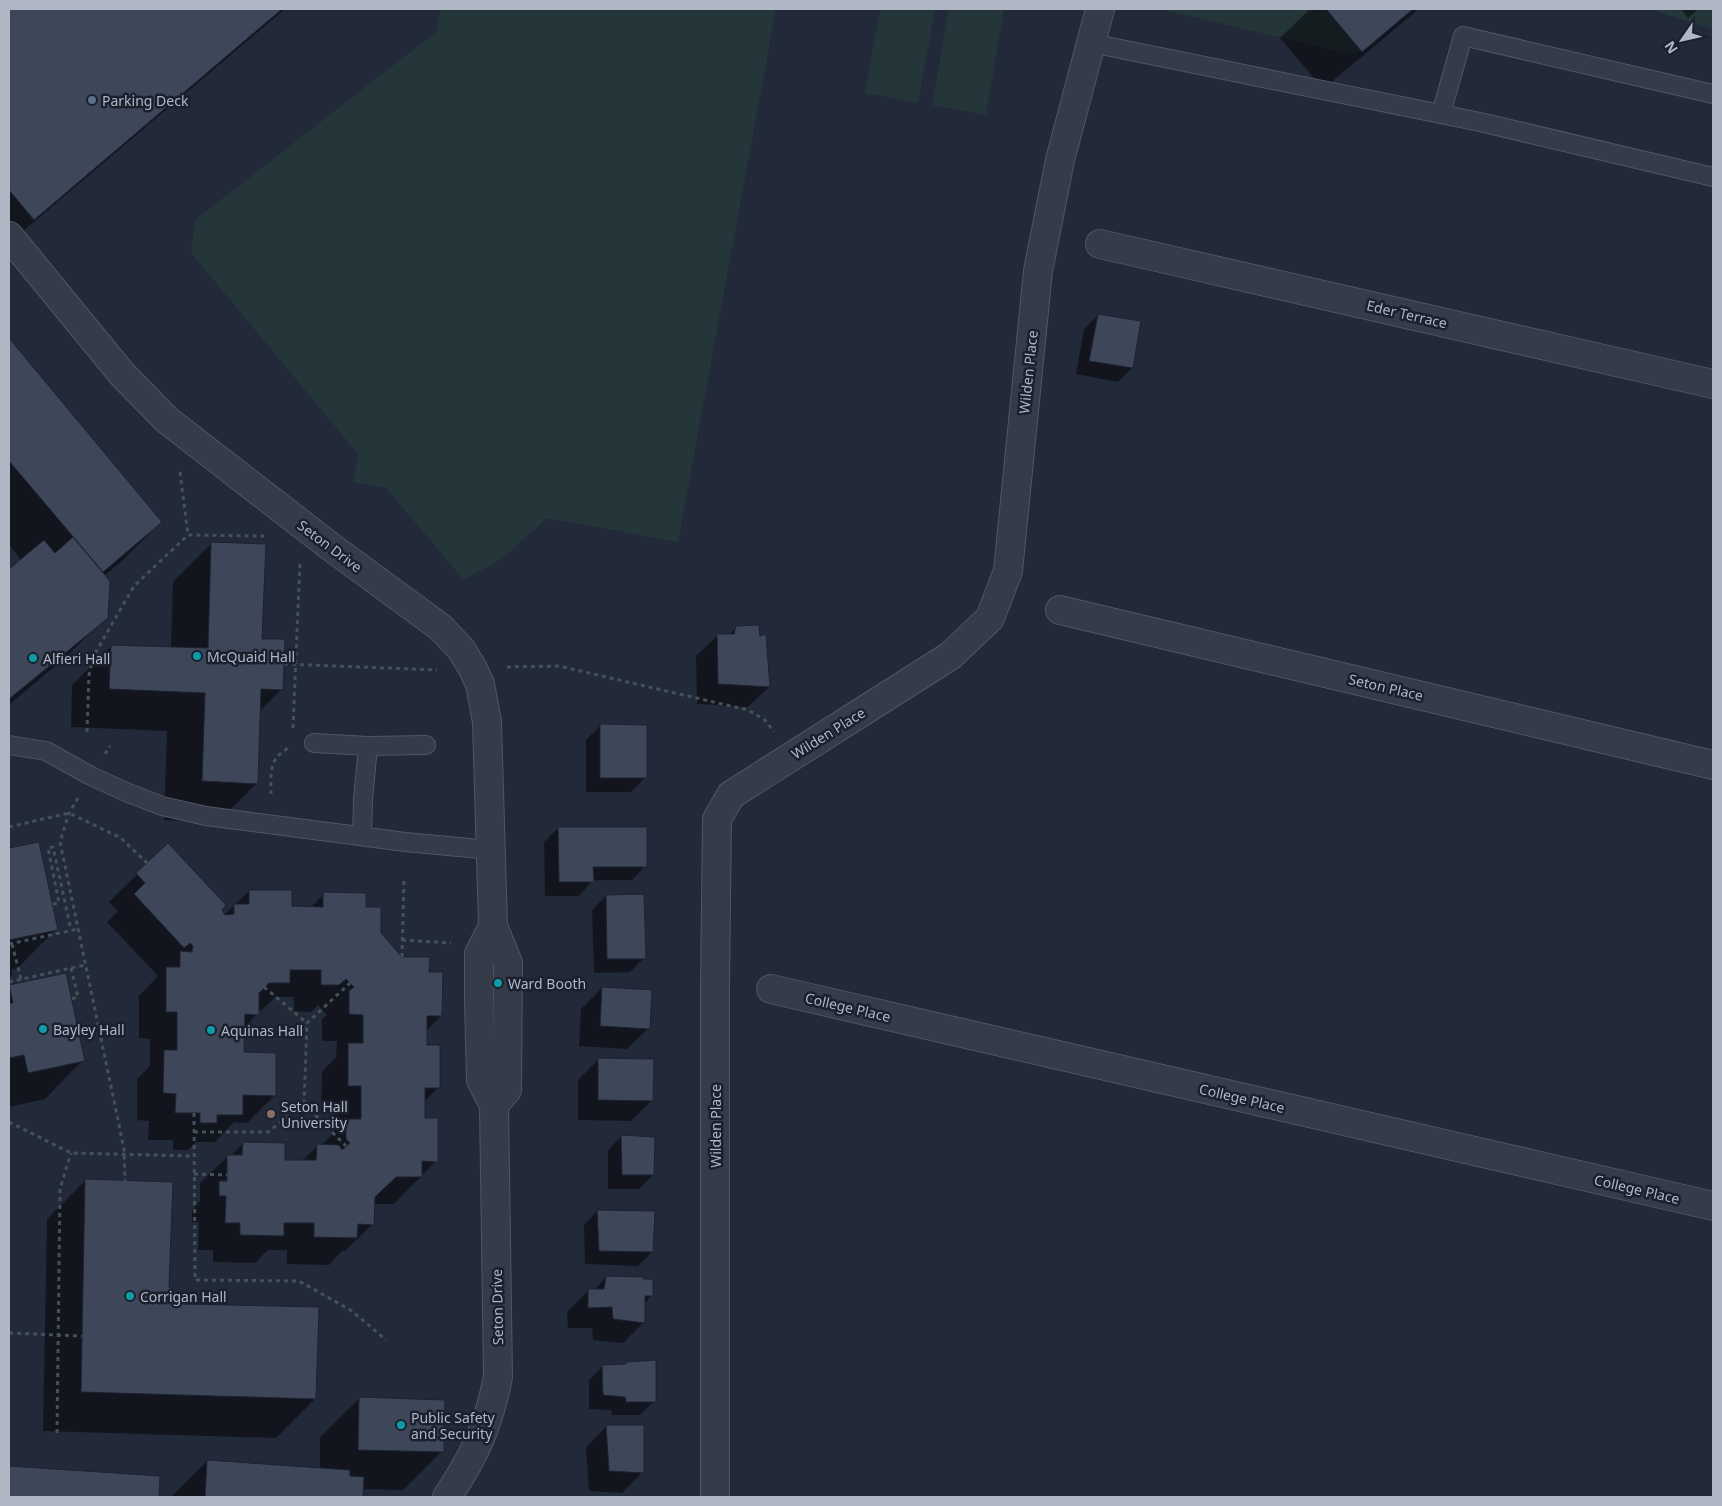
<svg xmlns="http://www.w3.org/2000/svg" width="1722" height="1506" viewBox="0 0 1722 1506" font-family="'Noto Sans',sans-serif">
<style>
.green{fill:#25363b}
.shadow{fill:#0007}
.building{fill:#3e4659;stroke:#1d2230}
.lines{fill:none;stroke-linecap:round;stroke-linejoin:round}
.service-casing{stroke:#515664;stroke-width:20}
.minor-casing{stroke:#515664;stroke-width:30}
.tertiary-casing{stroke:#515664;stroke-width:30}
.path{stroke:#425257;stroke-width:3;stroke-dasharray:4 4;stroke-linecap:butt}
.service{stroke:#363b49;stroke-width:18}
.minor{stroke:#363b49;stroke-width:28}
.tertiary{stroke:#363b49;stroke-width:28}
.service-dot{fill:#5c6f8a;stroke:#1b202e;stroke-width:2}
.culture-dot{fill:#0f9aa8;stroke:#1b202e;stroke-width:2}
.education-dot{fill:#8d6e63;stroke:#1b202e;stroke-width:2}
.labels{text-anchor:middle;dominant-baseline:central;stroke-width:5;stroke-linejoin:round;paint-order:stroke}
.poi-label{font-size:14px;fill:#b1b6c5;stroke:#1b202e;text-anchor:start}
.street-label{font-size:14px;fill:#b1b6c5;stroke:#1b202e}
</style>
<rect width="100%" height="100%" fill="#222939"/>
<g class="green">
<polygon points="440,9 776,9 678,542 547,518 503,558 464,580 386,488 353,482 358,454 191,253 195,220 436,32"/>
<polygon points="880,9 935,9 918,103 865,93"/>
<polygon points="949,9 1004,9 986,115 932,105"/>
<polygon points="1159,9 1326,9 1361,50 1355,55"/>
<polygon points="1649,9 1713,9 1713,29"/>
</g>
<g class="shadow">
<polygon points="9,9 285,9 9,243"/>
<polygon points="1310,9 1419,9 1323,89 1280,38"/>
<polygon points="1681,9 1699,9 1688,18"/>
<polygon points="1098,315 1132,368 1118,382 1076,374 1084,329"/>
<polygon points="9,340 161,522 122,561 104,576 106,617 67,656 9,705 9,571 21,560 9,545"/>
<polygon points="212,543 261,640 282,689 259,712 257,783 218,822 164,820 167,731 71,727 72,685 111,646 171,648 173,582"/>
<polygon points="736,628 769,687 748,707 697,704 696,656 717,636 729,635"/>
<polygon points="600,726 645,778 631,792 586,792 586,740"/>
<polygon points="558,828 645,866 632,880 593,880 579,896 545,896 544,842"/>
<polygon points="38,843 56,929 18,968 11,970 12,975 9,979 9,850"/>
<polygon points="168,844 224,915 249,891 290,907 310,908 324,894 365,908 379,934 401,958 428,973 441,1016 426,1031 426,1046 439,1087 424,1102 423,1119 436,1161 394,1204 373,1204 373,1224 345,1251 342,1251 329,1265 287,1264 287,1250 268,1250 255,1263 213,1262 213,1250 198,1250 199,1222 192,1222 192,1210 200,1201 200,1183 228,1156 231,1156 243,1143 283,1161 302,1161 317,1146 321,1146 334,1132 334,1113 321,1113 322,1072 336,1057 337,1041 322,1041 322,1019 327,1015 318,1005 311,1012 294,1011 294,997 275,997 262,1010 257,1010 257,1014 244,1028 243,1053 275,1095 247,1123 234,1122 215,1142 196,1142 188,1150 173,1150 173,1140 148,1140 149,1121 137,1120 137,1079 150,1066 150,1039 139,1038 139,996 158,976 107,922 118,911 109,902"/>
<polygon points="606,896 644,958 630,972 594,973 592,910"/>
<polygon points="495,978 499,988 493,995 489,985"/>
<polygon points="9,987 83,1060 45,1099 9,1107"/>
<polygon points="602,988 648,1029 627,1049 579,1046 581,1009"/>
<polygon points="599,1059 652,1100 631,1121 578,1120 578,1080"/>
<polygon points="622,1136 653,1175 639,1189 608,1189 608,1150"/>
<polygon points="85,1181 168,1288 184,1305 315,1399 276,1438 43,1431 47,1219"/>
<polygon points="597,1211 652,1252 638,1266 585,1264 584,1225"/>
<polygon points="606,1277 652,1295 644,1304 644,1322 623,1343 593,1340 592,1328 568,1328 567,1312 588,1291 593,1291"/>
<polygon points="603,1366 654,1401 640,1415 612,1415 611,1410 589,1409 589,1380"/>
<polygon points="359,1399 442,1451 403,1490 362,1489 362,1497 171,1497 207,1461 320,1469 320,1437"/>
<polygon points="607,1426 643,1472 622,1493 589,1491 586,1447"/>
<polygon points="9,1467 159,1477 158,1497 9,1497"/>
</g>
<g class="building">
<polygon points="9,9 282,9 34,220 9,190"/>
<polygon points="1326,9 1413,9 1362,52"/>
<polygon points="1098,314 1141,321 1133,368 1089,361"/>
<polygon points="9,338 162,522 103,572 9,461"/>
<polygon points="73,537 110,581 108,618 9,699 9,569 44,540 55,553"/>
<polygon points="211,542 266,544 262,639 285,639 283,690 261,689 258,784 202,781 205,693 109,689 111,645 208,648"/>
<polygon points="759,625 760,636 766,634 770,687 718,684 717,634 734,634 736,626"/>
<polygon points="600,724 647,725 647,778 600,778"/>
<polygon points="558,827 647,827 647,867 593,867 594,882 559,882"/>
<polygon points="39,842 58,930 9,940 9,848"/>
<polygon points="168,843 226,905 222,910 225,915 234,914 234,904 249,904 249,890 292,890 292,906 323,907 323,892 366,893 366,907 381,907 381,933 402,957 430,957 429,972 443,972 442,1016 427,1016 427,1045 440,1045 440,1088 425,1088 425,1118 438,1118 438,1162 422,1161 422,1177 396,1177 375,1197 374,1225 358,1224 357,1238 314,1237 314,1223 284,1223 284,1236 240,1235 240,1223 225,1223 226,1196 219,1196 219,1181 227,1181 227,1155 242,1155 243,1142 285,1143 285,1160 316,1160 317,1144 339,1145 342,1150 350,1143 346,1139 346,1119 361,1119 361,1086 348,1086 348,1043 363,1043 363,1015 349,1014 349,991 354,987 346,979 339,985 321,985 321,970 290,970 290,983 269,983 259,993 259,1015 245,1014 244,1052 276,1053 276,1096 243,1095 243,1115 217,1115 217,1123 200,1123 200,1113 175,1113 176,1094 163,1093 164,1050 177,1050 177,1012 166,1012 166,967 180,967 180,951 192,952 193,946 190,943 184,948 134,894 145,883 136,873"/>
<polygon points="644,894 646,959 607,959 606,895"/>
<polygon points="66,973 85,1061 28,1073 24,1055 9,1058 9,1003 13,1003 9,985"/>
<polygon points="602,987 652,990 650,1029 600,1026"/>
<polygon points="598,1058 654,1059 653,1101 598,1100"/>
<polygon points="621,1135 655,1137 654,1175 622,1175"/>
<polygon points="85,1179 173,1182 169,1287 185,1304 319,1307 316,1399 81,1392"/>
<polygon points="597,1210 655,1211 653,1252 599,1251"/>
<polygon points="606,1276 643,1277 644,1279 653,1279 653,1296 645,1296 645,1323 613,1319 612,1307 588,1308 588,1289 604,1289"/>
<polygon points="656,1360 656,1402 626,1402 625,1397 603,1395 602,1365 626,1364 626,1362"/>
<polygon points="359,1397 445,1400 444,1452 358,1450"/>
<polygon points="606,1425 644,1425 644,1473 609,1471"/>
<polygon points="207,1460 350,1470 350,1476 364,1477 363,1497 205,1497"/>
<polygon points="9,1466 160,1476 159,1497 9,1497"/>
</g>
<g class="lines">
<defs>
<g id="service">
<polyline points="1091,43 1480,122 1713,177"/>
<polyline points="1441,114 1463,36 1713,94"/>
<polyline points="314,743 368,746 363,800 362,836"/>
<polyline points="9,745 46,751 91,776 126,792 162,806 206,816 405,842 491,850"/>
<polyline points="368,746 426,745"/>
</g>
<g id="minor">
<polyline points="9,236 122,374 167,420 331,547 440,627 461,649 472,667 480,684 487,722 493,926 508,963 507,1090 494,1105"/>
<polyline points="1100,244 1713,384"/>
<polyline points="1060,610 1713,765"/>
<polyline points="771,989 1713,1206"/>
<path d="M447,1497c28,-42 41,-70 51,-120l-4,-272 -13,-25 -2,-78v-48l14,-28"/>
</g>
<polyline id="tertiary" points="715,1497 715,984 717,819 731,795 950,656 990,618 1008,571 1038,271 1060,160 1100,9"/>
</defs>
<use href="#service" class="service-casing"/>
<use href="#minor" class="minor-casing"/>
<use href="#tertiary" class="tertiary-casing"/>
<g class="path">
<polyline points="180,472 188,535 264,536"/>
<polyline points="284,664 437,670"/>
<polyline points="507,667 559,666 748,710 765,720 774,732"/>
<polyline points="293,728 300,562"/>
<polyline points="87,732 89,675 94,655 134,586 188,535"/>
<polyline points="105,754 110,746"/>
<path d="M271,794c0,-12 -2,-27 6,-37 3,-4 9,-6 12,-11"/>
<polyline points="78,798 69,813 60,842 124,1149 125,1181"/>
<polyline points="9,827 69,813 121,838 147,863"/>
<polyline points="53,904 59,903 48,848 53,847 71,930"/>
<polyline points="402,940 451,943"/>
<polyline points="9,944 78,929"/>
<polyline points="12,944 21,979"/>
<polyline points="402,957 404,877"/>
<polyline points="71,968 78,997 71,999"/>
<polyline points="9,982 85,965"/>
<polyline points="264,987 307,1023"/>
<polyline points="304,1104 346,1146"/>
<polyline points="194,1113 195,1280 299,1281 352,1311 386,1340"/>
<polyline points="9,1122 71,1153 194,1156"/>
<polyline points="194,1132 268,1132 304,1104 307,1023 350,983"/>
<polyline points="194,1174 227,1175"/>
<polyline points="9,1333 82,1336"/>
<polyline points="57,1433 60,1189 71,1153"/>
</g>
<use href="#service" class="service"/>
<use href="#minor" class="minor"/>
<use href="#tertiary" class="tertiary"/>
</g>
<circle class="service-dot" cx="92" cy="100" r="5"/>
<g class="culture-dot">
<circle cx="197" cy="656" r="5"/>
<circle cx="33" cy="658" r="5"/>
<circle cx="498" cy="983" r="5"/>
<circle cx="43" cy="1029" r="5"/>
<circle cx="211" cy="1030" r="5"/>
<circle cx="130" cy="1296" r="5"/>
<circle cx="401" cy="1425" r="5"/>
</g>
<circle class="education-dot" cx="271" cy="1114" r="5"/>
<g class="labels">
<g class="poi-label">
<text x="102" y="100">Parking Deck</text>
<text x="207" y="656">McQuaid Hall</text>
<text x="43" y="658">Alfieri Hall</text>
<text x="508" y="983">Ward Booth</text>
<text x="53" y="1029">Bayley Hall</text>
<text x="221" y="1030">Aquinas Hall</text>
<text x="281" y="1106">Seton Hall<tspan x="281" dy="16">University</tspan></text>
<text x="140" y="1296">Corrigan Hall</text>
<text x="411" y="1417">Public Safety<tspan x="411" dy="16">and Security</tspan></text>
</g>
<g class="street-label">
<text transform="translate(1407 314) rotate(13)">Eder Terrace</text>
<text transform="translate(1028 372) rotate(-84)">Wilden Place</text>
<text transform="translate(330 546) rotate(37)">Seton Drive</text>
<text transform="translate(1386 687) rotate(13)">Seton Place</text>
<text transform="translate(828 733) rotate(-32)">Wilden Place</text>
<text transform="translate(848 1007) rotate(13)">College Place</text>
<text transform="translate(1242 1098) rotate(13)">College Place</text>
<text transform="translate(715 1126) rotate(-90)">Wilden Place</text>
<text transform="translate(1637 1189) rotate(13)">College Place</text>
<text transform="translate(497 1307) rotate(-91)">Seton Drive</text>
</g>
</g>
<rect width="1722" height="1506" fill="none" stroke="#b1b6c5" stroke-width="20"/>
<g transform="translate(1682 40) rotate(236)" stroke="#1b202e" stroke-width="4" paint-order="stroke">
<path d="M0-4L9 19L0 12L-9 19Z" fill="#b1b6c5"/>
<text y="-8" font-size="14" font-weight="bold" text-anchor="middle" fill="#b1b6c5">N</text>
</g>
</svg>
